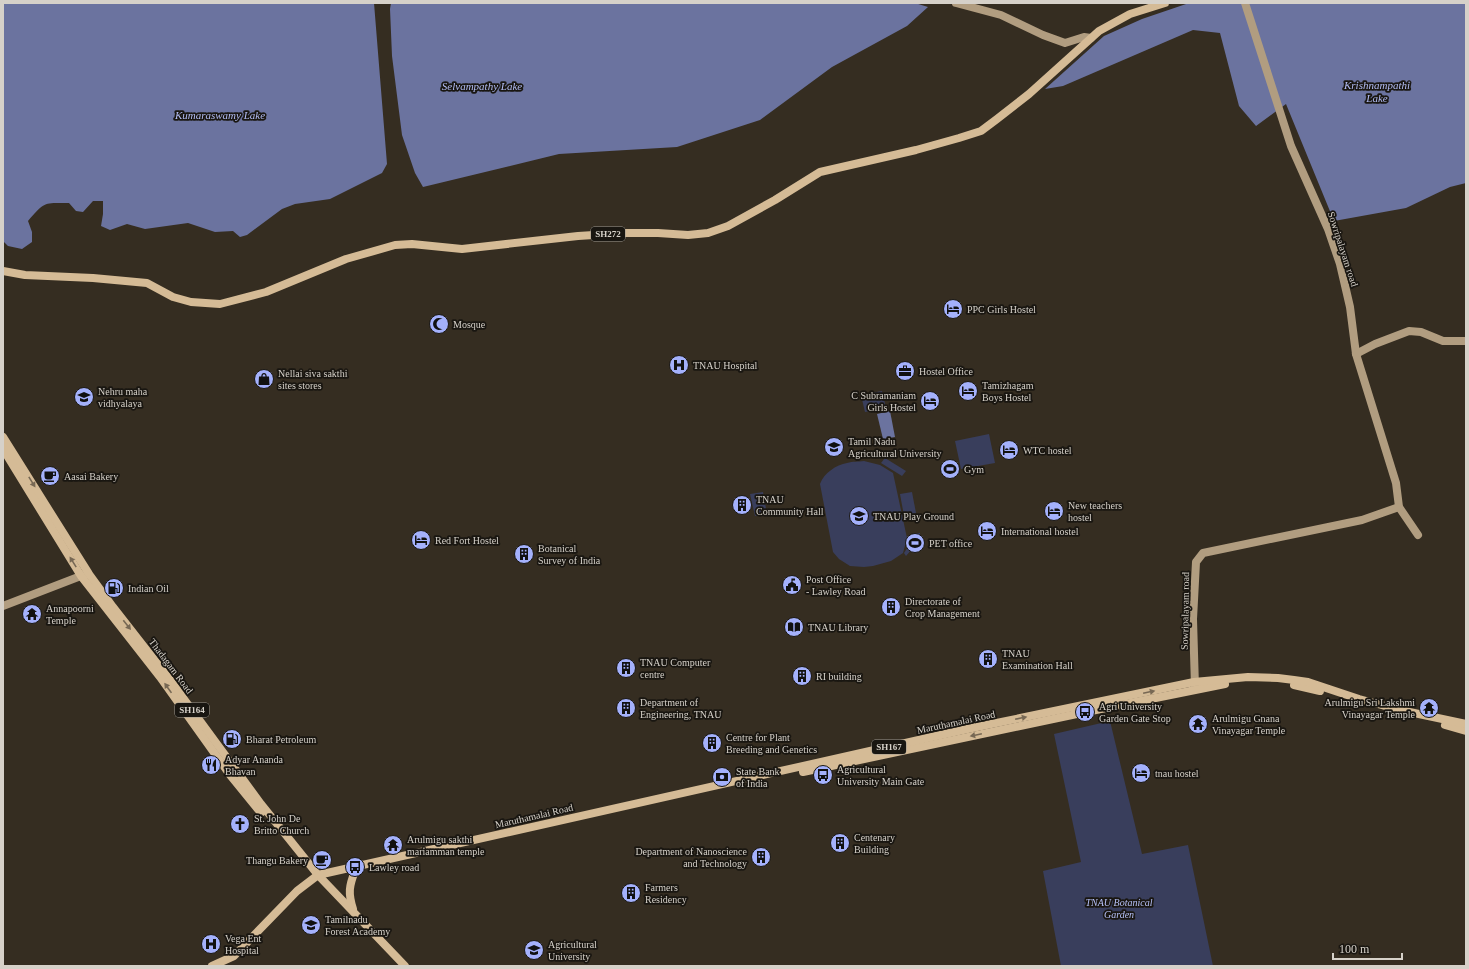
<svg xmlns="http://www.w3.org/2000/svg" width="1469" height="969" viewBox="0 0 1469 969" font-family="'Times New Roman',serif">
<style>
.green{fill:#393e5c}
.water{fill:#6b739f}
.lines{fill:none;stroke-linecap:round;stroke-linejoin:round}
.secondary{stroke:#b19d80;stroke-width:8}
.primary{stroke:#d5bb96;stroke-width:8}
.oneway{fill:#776854}
.labels{text-anchor:middle;dominant-baseline:central;stroke-width:3.5;stroke-linejoin:round;paint-order:stroke}
.shield{fill:#191611;stroke:#9d9992;stroke-width:1}
.shield-label{font-size:9px;font-weight:bold;fill:#d6d1c9}
.street-label{font-size:10px;fill:#d6d1c9;stroke:#191611}
.poi-label{font-size:10px;fill:#d6d1c9;stroke:#191611;text-anchor:start}
.park-label{font-size:10px;font-style:italic;fill:#b6c1f8;stroke:#191611}
.water-label{font-size:11px;font-style:italic;fill:#b3bdf4;stroke:#191611}
</style>
<rect width="100%" height="100%" fill="#352d21"/>
<g class="green">
<polygon points="882,391 886,408 865,412 861,395"/>
<polygon points="989,434 995,463 961,469 955,441"/>
<polygon points="885,458 906,471 902,476 881,463"/>
<path d="M864,461l16,4 13,8 14,65 -4,15 -12,8 -18,5 -9,1 -14,-1 -11,-7 -6,-7 -13,-68c4,-11 16,-19 27,-21 6,-2 11,-1 17,-2z"/>
<polygon points="763,492 767,514 755,516 750,494"/>
<polygon points="912,492 916,513 904,516 900,494"/>
<polygon points="917,533 920,533 920,537 917,542 921,545 916,551 912,549 906,556 904,553"/>
<polygon points="1110,721 1142,854 1188,845 1213,966 1061,966 1043,871 1081,862 1054,734"/>
</g>
<g class="water">
<path d="M3,3h371l13,161 -5,9 -52,26 -35,5 -13,5 -35,26 -7,2 -7,-6 -18,1 -27,-9 -43,6 -18,-5 -17,6 -9,-4 2,-12v-13h-10l-10,11 -7,-1 -7,-8c-25,0 -24,-2 -41,18l4,11v10l-10,7 -14,-3 -5,-5z"/>
<polygon points="391,3 915,3 928,7 907,26 832,67 760,120 677,147 559,154 423,187 415,173 402,135 392,56 390,9"/>
<polygon points="1189,3 1466,3 1466,183 1450,187 1406,208 1334,221 1286,104 1256,126 1239,106 1220,33 1193,30 1063,86 1045,89 1104,36 1142,19"/>
<polygon points="890,411 895,437 883,439 877,414"/>
</g>
<g class="lines">
<g class="secondary">
<polyline points="956,3 1001,15 1043,35 1065,43 1084,37 1091,38"/>
<polyline points="1245,3 1291,146 1328,229 1340,264 1350,307 1356,354 1396,483 1399,507 1418,535"/>
<polyline points="1356,354 1375,344 1409,331 1421,332 1443,341 1466,341"/>
<polyline points="3,606 86,574"/>
<polyline points="1195,687 1193,619 1196,562 1203,553 1362,520 1399,507"/>
</g>
<g class="primary">
<polyline points="3,271 25,275 93,278 147,283 173,297 191,302 220,304 266,292 346,259 395,245 412,244 462,249 578,236 625,233 658,233 688,235 708,233 728,226 775,200 820,172 916,150 959,138 981,131 997,119 1029,94 1099,31 1130,14 1165,3"/>
<polyline points="3,437 89,574 113,607 170,680 261,804 318,875 405,966"/>
<polyline points="3,449 81,576 160,677 230,775 261,813"/>
<polyline points="1294,685 1320,691"/>
<polyline points="1445,725 1466,731"/>
<polyline points="803,772 1091,711 1225,684"/>
<path d="M353,909c-5,-16 -4,-23 2,-38"/>
<polyline points="212,966 234,956 297,891 318,875 972,728 1194,682 1248,677 1278,678 1294,680 1308,682 1359,699 1400,710 1466,724"/>
</g>
</g>
<defs><path id="oneway-solid" d="M-6-.8H1V-3.2L6.5 0L1 3.2V.8H-6Z"/></defs>
<g class="oneway">
<use href="#oneway-solid" transform="translate(32 482) rotate(58)"/>
<use href="#oneway-solid" transform="translate(73 562) rotate(-122)"/>
<use href="#oneway-solid" transform="translate(127 625) rotate(52)"/>
<use href="#oneway-solid" transform="translate(168 688) rotate(-125)"/>
<use href="#oneway-solid" transform="translate(1149 692) rotate(-12)"/>
<use href="#oneway-solid" transform="translate(1021 718) rotate(-12)"/>
<use href="#oneway-solid" transform="translate(976 735) rotate(168)"/>
</g>
<defs>
<symbol id="hotel-disc" viewBox="-11 -11 22 22"><circle r="9.5" fill="#a4b1fc" stroke="#191611"/><path d="M-6-4.5h1.5V1H6V5H4.5V3h-9V5H-6ZM-4 0a1.8 1.8 0 1 1 3.6 0ZM.5 0V-2.5h3Q6-2.5 6 0Z" fill="#111"/></symbol>
<symbol id="mosque-disc" viewBox="-11 -11 22 22"><circle r="9.5" fill="#a4b1fc" stroke="#191611"/><path d="M3.5-4.9A6 6 0 1 0 3.5 4.9A5 5 0 1 1 3.5-4.9Z" fill="#111"/></symbol>
<symbol id="hospital-disc" viewBox="-11 -11 22 22"><circle r="9.5" fill="#a4b1fc" stroke="#191611"/><path d="M-5-5h3v3.5h4V-5h3V5h-3V1.5h-4V5h-3Z" fill="#111"/></symbol>
<symbol id="office-disc" viewBox="-11 -11 22 22"><circle r="9.5" fill="#a4b1fc" stroke="#191611"/><path d="M-6-3h4V-5.5h4V-3h4V5H-6ZM-1-4.5V-3h2v-1.5ZM-6 0V1H6V0Z" fill="#111"/></symbol>
<symbol id="shop-disc" viewBox="-11 -11 22 22"><circle r="9.5" fill="#a4b1fc" stroke="#191611"/><path d="M-5-2.5h2.3a2.7 3.5 0 0 1 5.4 0H5L5.5 6h-11ZM-1.5-2.5h3a1.5 2.3 0 0 0-3 0Z" fill="#111"/></symbol>
<symbol id="school-disc" viewBox="-11 -11 22 22"><circle r="9.5" fill="#a4b1fc" stroke="#191611"/><path d="M0-5L7-2L0 1L-7-2ZM-4 1L0 2.5L4 1V4Q0 6-4 4Z" fill="#111"/></symbol>
<symbol id="university-disc" viewBox="-11 -11 22 22"><circle r="9.5" fill="#a4b1fc" stroke="#191611"/><path d="M0-5L7-2L0 1L-7-2ZM-4 1L0 2.5L4 1V4Q0 6-4 4Z" fill="#111"/></symbol>
<symbol id="stadium-disc" viewBox="-11 -11 22 22"><circle r="9.5" fill="#a4b1fc" stroke="#191611"/><path d="M0-5a6.5 5 0 1 0 0 10a6.5 5 0 1 0 0-10ZM-3.5-1.8h7v3.6h-7Z" fill="#111"/></symbol>
<symbol id="cafe-disc" viewBox="-11 -11 22 22"><circle r="9.5" fill="#a4b1fc" stroke="#191611"/><path d="M-5.5-4.5H6V0H3Q3 3.5 0 3.5H-2.5Q-5.5 3.5-5.5 0ZM3-3.2v2h1.7v-2ZM-6 4.5H4V6H-6Z" fill="#111"/></symbol>
<symbol id="building-disc" viewBox="-11 -11 22 22"><circle r="9.5" fill="#a4b1fc" stroke="#191611"/><path d="M-4-6H4V6H1V3H-1V6H-4ZM-2.5-4.3h1.7v1.8h-1.7ZM.8-4.3h1.7v1.8H.8ZM-2.5-1h1.7V.8h-1.7ZM.8-1h1.7V.8H.8Z" fill="#111"/></symbol>
<symbol id="civic-disc" viewBox="-11 -11 22 22"><circle r="9.5" fill="#a4b1fc" stroke="#191611"/><path d="M-.6-6.5H3V-4.5H.6V-3L4-1V1h2V6H-6V1h2V-1L-.6-3ZM-1.2 2.5V6h2.4V2.5Z" fill="#111"/></symbol>
<symbol id="fuel-disc" viewBox="-11 -11 22 22"><circle r="9.5" fill="#a4b1fc" stroke="#191611"/><path d="M-5.5-6h7V0h2V4h1.3V-2.5L3-4.5l.8-.8L6-3V5H2.5V1h-1V6h-7ZM-4.2-4.7v3.2H.2V-4.7Z" fill="#111"/></symbol>
<symbol id="temple-disc" viewBox="-11 -11 22 22"><circle r="9.5" fill="#a4b1fc" stroke="#191611"/><path d="M0-6L5-2H3V0L6.5 2.5H4V6H1.5V3h-3V6H-4V2.5H-6.5L-3 0V-2H-5Z" fill="#111"/></symbol>
<symbol id="library-disc" viewBox="-11 -11 22 22"><circle r="9.5" fill="#a4b1fc" stroke="#191611"/><path d="M-6-4Q-3-5.5-.7-3.5V5Q-3 3-6 4ZM6-4Q3-5.5 .7-3.5V5Q3 3 6 4Z" fill="#111"/></symbol>
<symbol id="bus-disc" viewBox="-11 -11 22 22"><circle r="9.5" fill="#a4b1fc" stroke="#191611"/><path d="M-5-6H5V4H4V6H2V4H-2V6H-4V4H-5ZM-3.5-4V0h7V-4ZM-3.5 1.2v1.5H-2V1.2ZM2 1.2v1.5H3.5V1.2Z" fill="#111"/></symbol>
<symbol id="restaurant-disc" viewBox="-11 -11 22 22"><circle r="9.5" fill="#a4b1fc" stroke="#191611"/><path d="M-5-6h1v4h1v-4h1v4h1v-4h1v5L-1.5 .5V6h-2V.5L-5-1ZM5-6V6H3V1.5H1.5Q1.5-4 5-6Z" fill="#111"/></symbol>
<symbol id="bank-disc" viewBox="-11 -11 22 22"><circle r="9.5" fill="#a4b1fc" stroke="#191611"/><path d="M-6-4H6V4H-6ZM0-2.3a2.3 2.3 0 1 0 0 4.6a2.3 2.3 0 1 0 0-4.6Z" fill="#111"/></symbol>
<symbol id="church-disc" viewBox="-11 -11 22 22"><circle r="9.5" fill="#a4b1fc" stroke="#191611"/><path d="M-1.2-6h2.4v3.5h3.3v2.4h-3.3V6h-2.4V-.1h-3.3v-2.4h3.3Z" fill="#111"/></symbol>
</defs>
<g fill-rule="evenodd">
<use href="#hotel-disc" x="942" y="298" width="22" height="22"/>
<use href="#mosque-disc" x="428" y="313" width="22" height="22"/>
<use href="#hospital-disc" x="668" y="354" width="22" height="22"/>
<use href="#office-disc" x="894" y="360" width="22" height="22"/>
<use href="#shop-disc" x="253" y="368" width="22" height="22"/>
<use href="#hotel-disc" x="957" y="380" width="22" height="22"/>
<use href="#school-disc" x="73" y="386" width="22" height="22"/>
<use href="#hotel-disc" x="919" y="390" width="22" height="22"/>
<use href="#university-disc" x="823" y="436" width="22" height="22"/>
<use href="#hotel-disc" x="998" y="439" width="22" height="22"/>
<use href="#stadium-disc" x="939" y="458" width="22" height="22"/>
<use href="#cafe-disc" x="39" y="465" width="22" height="22"/>
<use href="#building-disc" x="731" y="494" width="22" height="22"/>
<use href="#hotel-disc" x="1043" y="500" width="22" height="22"/>
<use href="#university-disc" x="848" y="505" width="22" height="22"/>
<use href="#hotel-disc" x="976" y="520" width="22" height="22"/>
<use href="#hotel-disc" x="410" y="529" width="22" height="22"/>
<use href="#stadium-disc" x="904" y="532" width="22" height="22"/>
<use href="#building-disc" x="513" y="543" width="22" height="22"/>
<use href="#civic-disc" x="781" y="574" width="22" height="22"/>
<use href="#fuel-disc" x="103" y="577" width="22" height="22"/>
<use href="#building-disc" x="880" y="596" width="22" height="22"/>
<use href="#temple-disc" x="21" y="603" width="22" height="22"/>
<use href="#library-disc" x="783" y="616" width="22" height="22"/>
<use href="#building-disc" x="977" y="648" width="22" height="22"/>
<use href="#building-disc" x="615" y="657" width="22" height="22"/>
<use href="#building-disc" x="791" y="665" width="22" height="22"/>
<use href="#building-disc" x="615" y="697" width="22" height="22"/>
<use href="#temple-disc" x="1418" y="697" width="22" height="22"/>
<use href="#bus-disc" x="1074" y="701" width="22" height="22"/>
<use href="#temple-disc" x="1187" y="713" width="22" height="22"/>
<use href="#fuel-disc" x="221" y="728" width="22" height="22"/>
<use href="#building-disc" x="701" y="732" width="22" height="22"/>
<use href="#restaurant-disc" x="200" y="754" width="22" height="22"/>
<use href="#hotel-disc" x="1130" y="762" width="22" height="22"/>
<use href="#bus-disc" x="812" y="764" width="22" height="22"/>
<use href="#bank-disc" x="711" y="766" width="22" height="22"/>
<use href="#church-disc" x="229" y="813" width="22" height="22"/>
<use href="#building-disc" x="829" y="832" width="22" height="22"/>
<use href="#temple-disc" x="382" y="834" width="22" height="22"/>
<use href="#building-disc" x="750" y="846" width="22" height="22"/>
<use href="#cafe-disc" x="311" y="849" width="22" height="22"/>
<use href="#bus-disc" x="344" y="856" width="22" height="22"/>
<use href="#building-disc" x="620" y="882" width="22" height="22"/>
<use href="#university-disc" x="300" y="914" width="22" height="22"/>
<use href="#hospital-disc" x="200" y="933" width="22" height="22"/>
<use href="#university-disc" x="523" y="939" width="22" height="22"/>
</g>
<g class="labels">
<g class="shield">
<rect x="591" y="227" width="34" height="14" rx="3"/>
<rect x="175" y="703" width="34" height="14" rx="3"/>
<rect x="872" y="740" width="34" height="14" rx="3"/>
</g>
<g class="shield-label">
<text x="608" y="234">SH272</text>
<text x="192" y="710">SH164</text>
<text x="889" y="747">SH167</text>
</g>
<g class="street-label">
<text transform="translate(1343 249) rotate(72)">Sowripalayam road</text>
<text transform="translate(1185 611) rotate(-89)">Sowripalayam road</text>
<text transform="translate(171 666) rotate(53)">Thadagam Road</text>
<text transform="translate(956 722) rotate(-12)">Maruthamalai Road</text>
<text transform="translate(534 816) rotate(-13)">Maruthamalai Road</text>
</g>
<g class="poi-label">
<text x="967" y="309">PPC Girls Hostel</text>
<text x="453" y="324">Mosque</text>
<text x="693" y="365">TNAU Hospital</text>
<text x="919" y="371">Hostel Office</text>
<text x="278" y="373">Nellai siva sakthi<tspan x="278" dy="12">sites stores</tspan></text>
<text x="982" y="385">Tamizhagam<tspan x="982" dy="12">Boys Hostel</tspan></text>
<text x="98" y="391">Nehru maha<tspan x="98" dy="12">vidhyalaya</tspan></text>
<text x="916" y="395" text-anchor="end">C Subramaniam<tspan x="916" dy="12">Girls Hostel</tspan></text>
<text x="848" y="441">Tamil Nadu<tspan x="848" dy="12">Agricultural University</tspan></text>
<text x="1023" y="450">WTC hostel</text>
<text x="964" y="469">Gym</text>
<text x="64" y="476">Aasai Bakery</text>
<text x="756" y="499">TNAU<tspan x="756" dy="12">Community Hall</tspan></text>
<text x="1068" y="505">New teachers<tspan x="1068" dy="12">hostel</tspan></text>
<text x="873" y="516">TNAU Play Ground</text>
<text x="1001" y="531">International hostel</text>
<text x="435" y="540">Red Fort Hostel</text>
<text x="929" y="543">PET office</text>
<text x="538" y="548">Botanical<tspan x="538" dy="12">Survey of India</tspan></text>
<text x="806" y="579">Post Office<tspan x="806" dy="12">- Lawley Road</tspan></text>
<text x="128" y="588">Indian Oil</text>
<text x="905" y="601">Directorate of<tspan x="905" dy="12">Crop Management</tspan></text>
<text x="46" y="608">Annapoorni<tspan x="46" dy="12">Temple</tspan></text>
<text x="808" y="627">TNAU Library</text>
<text x="1002" y="653">TNAU<tspan x="1002" dy="12">Examination Hall</tspan></text>
<text x="640" y="662">TNAU Computer<tspan x="640" dy="12">centre</tspan></text>
<text x="816" y="676">RI building</text>
<text x="640" y="702">Department of<tspan x="640" dy="12">Engineering, TNAU</tspan></text>
<text x="1415" y="702" text-anchor="end">Arulmigu Sri Lakshmi<tspan x="1415" dy="12">Vinayagar Temple</tspan></text>
<text x="1099" y="706">Agri University<tspan x="1099" dy="12">Garden Gate Stop</tspan></text>
<text x="1212" y="718">Arulmigu Gnana<tspan x="1212" dy="12">Vinayagar Temple</tspan></text>
<text x="726" y="737">Centre for Plant<tspan x="726" dy="12">Breeding and Genetics</tspan></text>
<text x="246" y="739">Bharat Petroleum</text>
<text x="225" y="759">Adyar Ananda<tspan x="225" dy="12">Bhavan</tspan></text>
<text x="837" y="769">Agricultural<tspan x="837" dy="12">University Main Gate</tspan></text>
<text x="736" y="771">State Bank<tspan x="736" dy="12">of India</tspan></text>
<text x="1155" y="773">tnau hostel</text>
<text x="254" y="818">St. John De<tspan x="254" dy="12">Britto Church</tspan></text>
<text x="854" y="837">Centenary<tspan x="854" dy="12">Building</tspan></text>
<text x="407" y="839">Arulmigu sakthi<tspan x="407" dy="12">mariamman temple</tspan></text>
<text x="747" y="851" text-anchor="end">Department of Nanoscience<tspan x="747" dy="12">and Technology</tspan></text>
<text x="308" y="860" text-anchor="end">Thangu Bakery</text>
<text x="369" y="867">Lawley road</text>
<text x="645" y="887">Farmers<tspan x="645" dy="12">Residency</tspan></text>
<text x="325" y="919">Tamilnadu<tspan x="325" dy="12">Forest Academy</tspan></text>
<text x="225" y="938">Vega Ent<tspan x="225" dy="12">Hospital</tspan></text>
<text x="548" y="944">Agricultural<tspan x="548" dy="12">University</tspan></text>
</g>
<g class="park-label">
<text x="1119" y="902">TNAU Botanical<tspan x="1119" dy="12">Garden</tspan></text>
</g>
<g class="water-label">
<text x="1377" y="85">Krishnampathi<tspan x="1377" dy="13">Lake</tspan></text>
<text x="482" y="86">Selvampathy Lake</text>
<text x="220" y="115">Kumaraswamy Lake</text>
</g>
</g>
<rect width="1469" height="969" fill="none" stroke="#d6d1c9" stroke-width="8"/>
<path d="M1333 953v6h69v-6" fill="none" stroke="#d6d1c9" stroke-width="2"/>
<text x="1339" y="953" font-size="12" fill="#d6d1c9" stroke="#191611" stroke-width="3" paint-order="stroke">100 m</text>
</svg>
